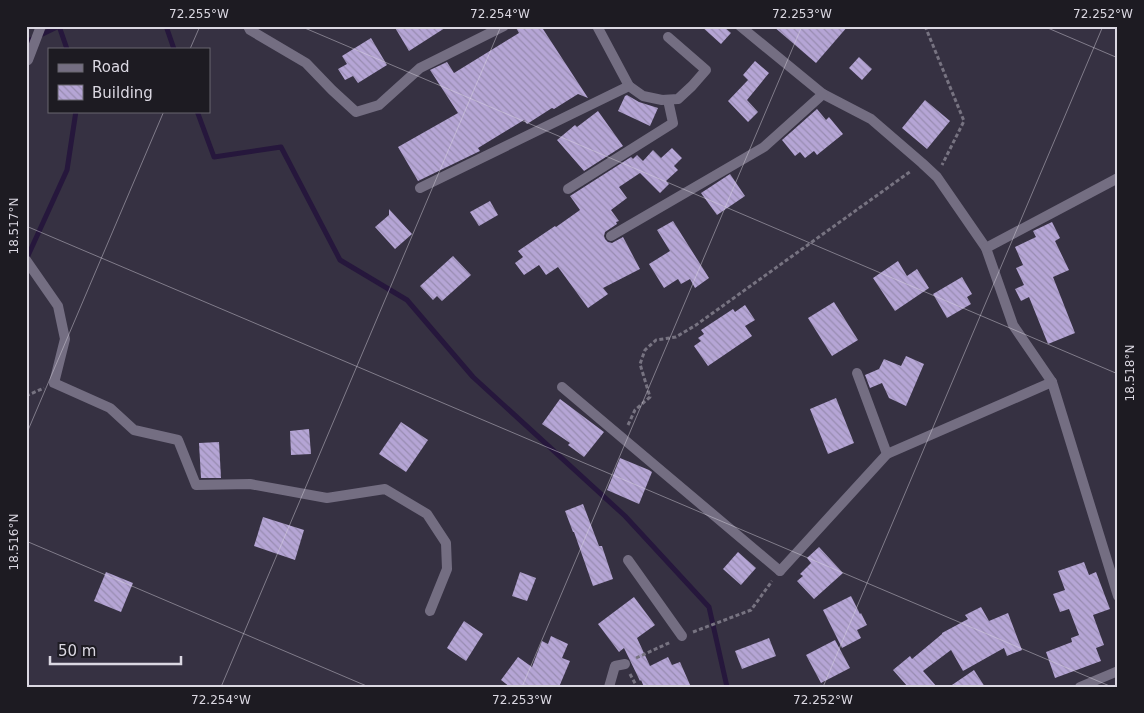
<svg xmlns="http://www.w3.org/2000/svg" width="1144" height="713" viewBox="0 0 1144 713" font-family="'DejaVu Sans',sans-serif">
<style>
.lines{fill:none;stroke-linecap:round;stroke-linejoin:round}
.stream{stroke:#26173c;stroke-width:5}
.building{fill:url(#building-back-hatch)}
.path{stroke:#777381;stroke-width:3;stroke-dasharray:4 2.5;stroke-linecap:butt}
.lane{stroke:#746e82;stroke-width:10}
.street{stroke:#746e82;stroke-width:10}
.ticks{fill:none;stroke:#dbd8e2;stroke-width:1;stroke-opacity:0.45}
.neatline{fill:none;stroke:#dbd8e2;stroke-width:2}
.ticks-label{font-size:12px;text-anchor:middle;fill:#dbd8e2}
</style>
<defs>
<pattern id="building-back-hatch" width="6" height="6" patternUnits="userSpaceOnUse" patternTransform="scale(1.25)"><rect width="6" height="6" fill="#b5a5d5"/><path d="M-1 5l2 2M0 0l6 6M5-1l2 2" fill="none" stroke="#988cb1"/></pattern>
</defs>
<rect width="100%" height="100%" fill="#363142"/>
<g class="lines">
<g class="stream">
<polyline points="59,26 67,49"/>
<polyline points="166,26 174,49"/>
<polyline points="26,42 59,26"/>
<polyline points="197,111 214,157 281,147 340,260 407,300 473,377 625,516 709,607 727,687"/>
<polyline points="26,260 67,170 76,111"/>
</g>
</g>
<g class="building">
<polygon points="394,26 448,26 409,51"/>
<polygon points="515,26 541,26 588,98 578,94 554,109 552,108 527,124 524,120 478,148 480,151 418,181 398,147 458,113 430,70 447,62 454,73 519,33"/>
<polygon points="701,26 723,26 731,33 721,44"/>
<polygon points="773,26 848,26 816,63"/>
<polygon points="371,38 387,65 358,83 353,76 345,80 338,69 347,64 342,56"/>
<polygon points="859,57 872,69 862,80 849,68"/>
<polygon points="755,61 769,73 747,100 758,112 748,122 728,101 748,80 743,75"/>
<polygon points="627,95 639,102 658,108 650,126 618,111 625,96"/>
<polygon points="925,100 950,121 927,149 902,128"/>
<polygon points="817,109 826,120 829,117 843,134 817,155 814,151 805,158 800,152 795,156 782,140"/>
<polygon points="598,111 623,146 584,171 557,140 575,125 577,127"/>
<polygon points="672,148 682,158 674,166 678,170 666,181 669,184 660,193 640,173 619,187 627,198 611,210 619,221 616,222 617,224 605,232 604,236 605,239 608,242 612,243 623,237 640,269 603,288 608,294 588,308 558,267 546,275 539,265 524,275 515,263 523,257 518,251 555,226 556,227 580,210 570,196 631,157 633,159 637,155 643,161 653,150 661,158"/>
<polygon points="730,174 745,196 717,215 701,193"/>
<polygon points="490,201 498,215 479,226 470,212"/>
<polygon points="389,209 412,234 395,249 375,227 389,215"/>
<polygon points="673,221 709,278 695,288 690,279 681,284 678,279 664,288 649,264 670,251 657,230"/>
<polygon points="1052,222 1060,238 1055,241 1069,270 1053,277 1075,333 1048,344 1029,297 1021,301 1015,289 1024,285 1016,268 1023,265 1015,247 1036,237 1033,231"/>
<polygon points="453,256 471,275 442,301 437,296 433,300 420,286"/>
<polygon points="898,261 907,276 917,269 929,288 895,311 873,278"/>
<polygon points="962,277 972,294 967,297 971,304 947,318 933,294"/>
<polygon points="834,302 858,340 832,356 808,318"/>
<polygon points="745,305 755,320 745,326 752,336 708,366 694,346 701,341 698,338 704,334 701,330 733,309 735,312"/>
<polygon points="906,356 924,364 906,406 889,398 882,383 870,388 865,375 879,369 884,359 901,366"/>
<polygon points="836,398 854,443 828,454 810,409"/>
<polygon points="560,399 604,432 584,457 568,445 570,443 542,424"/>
<polygon points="401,422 428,440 406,472 379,454"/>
<polygon points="309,429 311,454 291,455 290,431"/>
<polygon points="219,442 221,478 201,478 199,443"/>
<polygon points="620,458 649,470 652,472 639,504 607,490"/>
<polygon points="583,504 599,546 602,546 613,579 593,586 574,532 573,532 565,511"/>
<polygon points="263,517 304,530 295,560 254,546"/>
<polygon points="819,547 843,573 814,599 797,581 803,576 800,574 811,563 807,558"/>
<polygon points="738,552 756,568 741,585 723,569"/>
<polygon points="1084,562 1089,575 1096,572 1110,609 1093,615 1104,645 1096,648 1101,661 1055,678 1046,652 1072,642 1071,638 1079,635 1069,609 1060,612 1053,594 1065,590 1058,571"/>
<polygon points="106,572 133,583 121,612 94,601"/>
<polygon points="520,572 536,578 527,601 512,596"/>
<polygon points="851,596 860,614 861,613 867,625 857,630 861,638 842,648 823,610"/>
<polygon points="634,597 655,625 637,638 650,666 668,657 672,665 680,662 691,687 644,687 641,680 640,681 624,648 619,652 598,624"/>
<polygon points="981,607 989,621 1008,613 1022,650 1007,656 1004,648 963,671 951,650 923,671 937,687 908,687 893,670 910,656 912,659 942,634 942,633 968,619 965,615"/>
<polygon points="464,621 483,634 466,661 447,648"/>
<polygon points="551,636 568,644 562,658 570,661 559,687 510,687 501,680 518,657 532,667 542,641 548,644"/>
<polygon points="769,638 776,656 742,669 735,651"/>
<polygon points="835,640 850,668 821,683 806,655"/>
<polygon points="974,670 985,687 949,687"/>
</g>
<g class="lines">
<g class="path">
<polyline points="925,26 964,121 942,165"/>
<polyline points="26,396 44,388"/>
<polyline points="628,425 635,410 650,397 640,364 645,350 656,340 676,337 696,325 911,171"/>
<polyline points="693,632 751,610 772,581"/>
<polyline points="636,658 671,642"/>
<polyline points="630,674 637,687"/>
</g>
<g class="lane">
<polyline points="857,373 887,454"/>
<polyline points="562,387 780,571"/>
<polyline points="628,560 682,636"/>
<polyline points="1080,687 1118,671"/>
</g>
<g class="street">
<polyline points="248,26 250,30 306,63 332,90 356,112 379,105 420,68 504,26"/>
<polyline points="597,26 629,86 643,96 662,100 678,99 692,86 706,70 668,37"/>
<polyline points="740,26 823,94 871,119 922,163 937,177 986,248 1013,325 1052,382 1118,596"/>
<polyline points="26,61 28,60 41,26"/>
<polyline points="420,188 629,86"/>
<polyline points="568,189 673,123 668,100"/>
<polyline points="611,236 764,147 823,94"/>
<polyline points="986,248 1118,178"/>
<polyline points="26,260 58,306 65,339 54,383 110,408 134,430 178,440 196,485 250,484 327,498 385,489 427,514 446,543 447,569 430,611"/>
<polyline points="780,571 887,454 1052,382"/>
<polyline points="609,687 615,666 625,664"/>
</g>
</g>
<path class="ticks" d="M300,26l818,348M1043,26l75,32M190,49l10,-23M26,226l1086,461M26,435l138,-324M26,541l343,146M221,687l280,-661M522,687l280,-661M823,687l280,-661"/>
<rect width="1144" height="713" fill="none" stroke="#1d1b22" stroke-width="55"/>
<rect x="48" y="48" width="162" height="65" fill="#1d1b22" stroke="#69676f"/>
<rect x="58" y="64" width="25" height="8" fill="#746e82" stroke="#69676f"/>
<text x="92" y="72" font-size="15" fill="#dbd8e2">Road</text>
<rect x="58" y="85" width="25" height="15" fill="url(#building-back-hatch)" stroke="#69676f"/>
<text x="92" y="98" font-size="15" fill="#dbd8e2">Building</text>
<path d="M50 656v8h131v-8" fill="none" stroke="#dbd8e2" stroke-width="2.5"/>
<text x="58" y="656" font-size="15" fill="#dbd8e2" stroke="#1d1b22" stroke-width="4" paint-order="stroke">50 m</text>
<rect x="28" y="28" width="1088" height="658" class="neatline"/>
<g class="ticks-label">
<text x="199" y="18">72.255°W</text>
<text x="500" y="18">72.254°W</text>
<text x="802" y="18">72.253°W</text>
<text x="1103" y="18">72.252°W</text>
<text transform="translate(14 226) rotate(-90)" y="4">18.517°N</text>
<text transform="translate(1130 373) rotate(-90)" y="4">18.518°N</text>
<text transform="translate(14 542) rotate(-90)" y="4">18.516°N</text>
<text x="221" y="704">72.254°W</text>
<text x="522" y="704">72.253°W</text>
<text x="823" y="704">72.252°W</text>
</g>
</svg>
